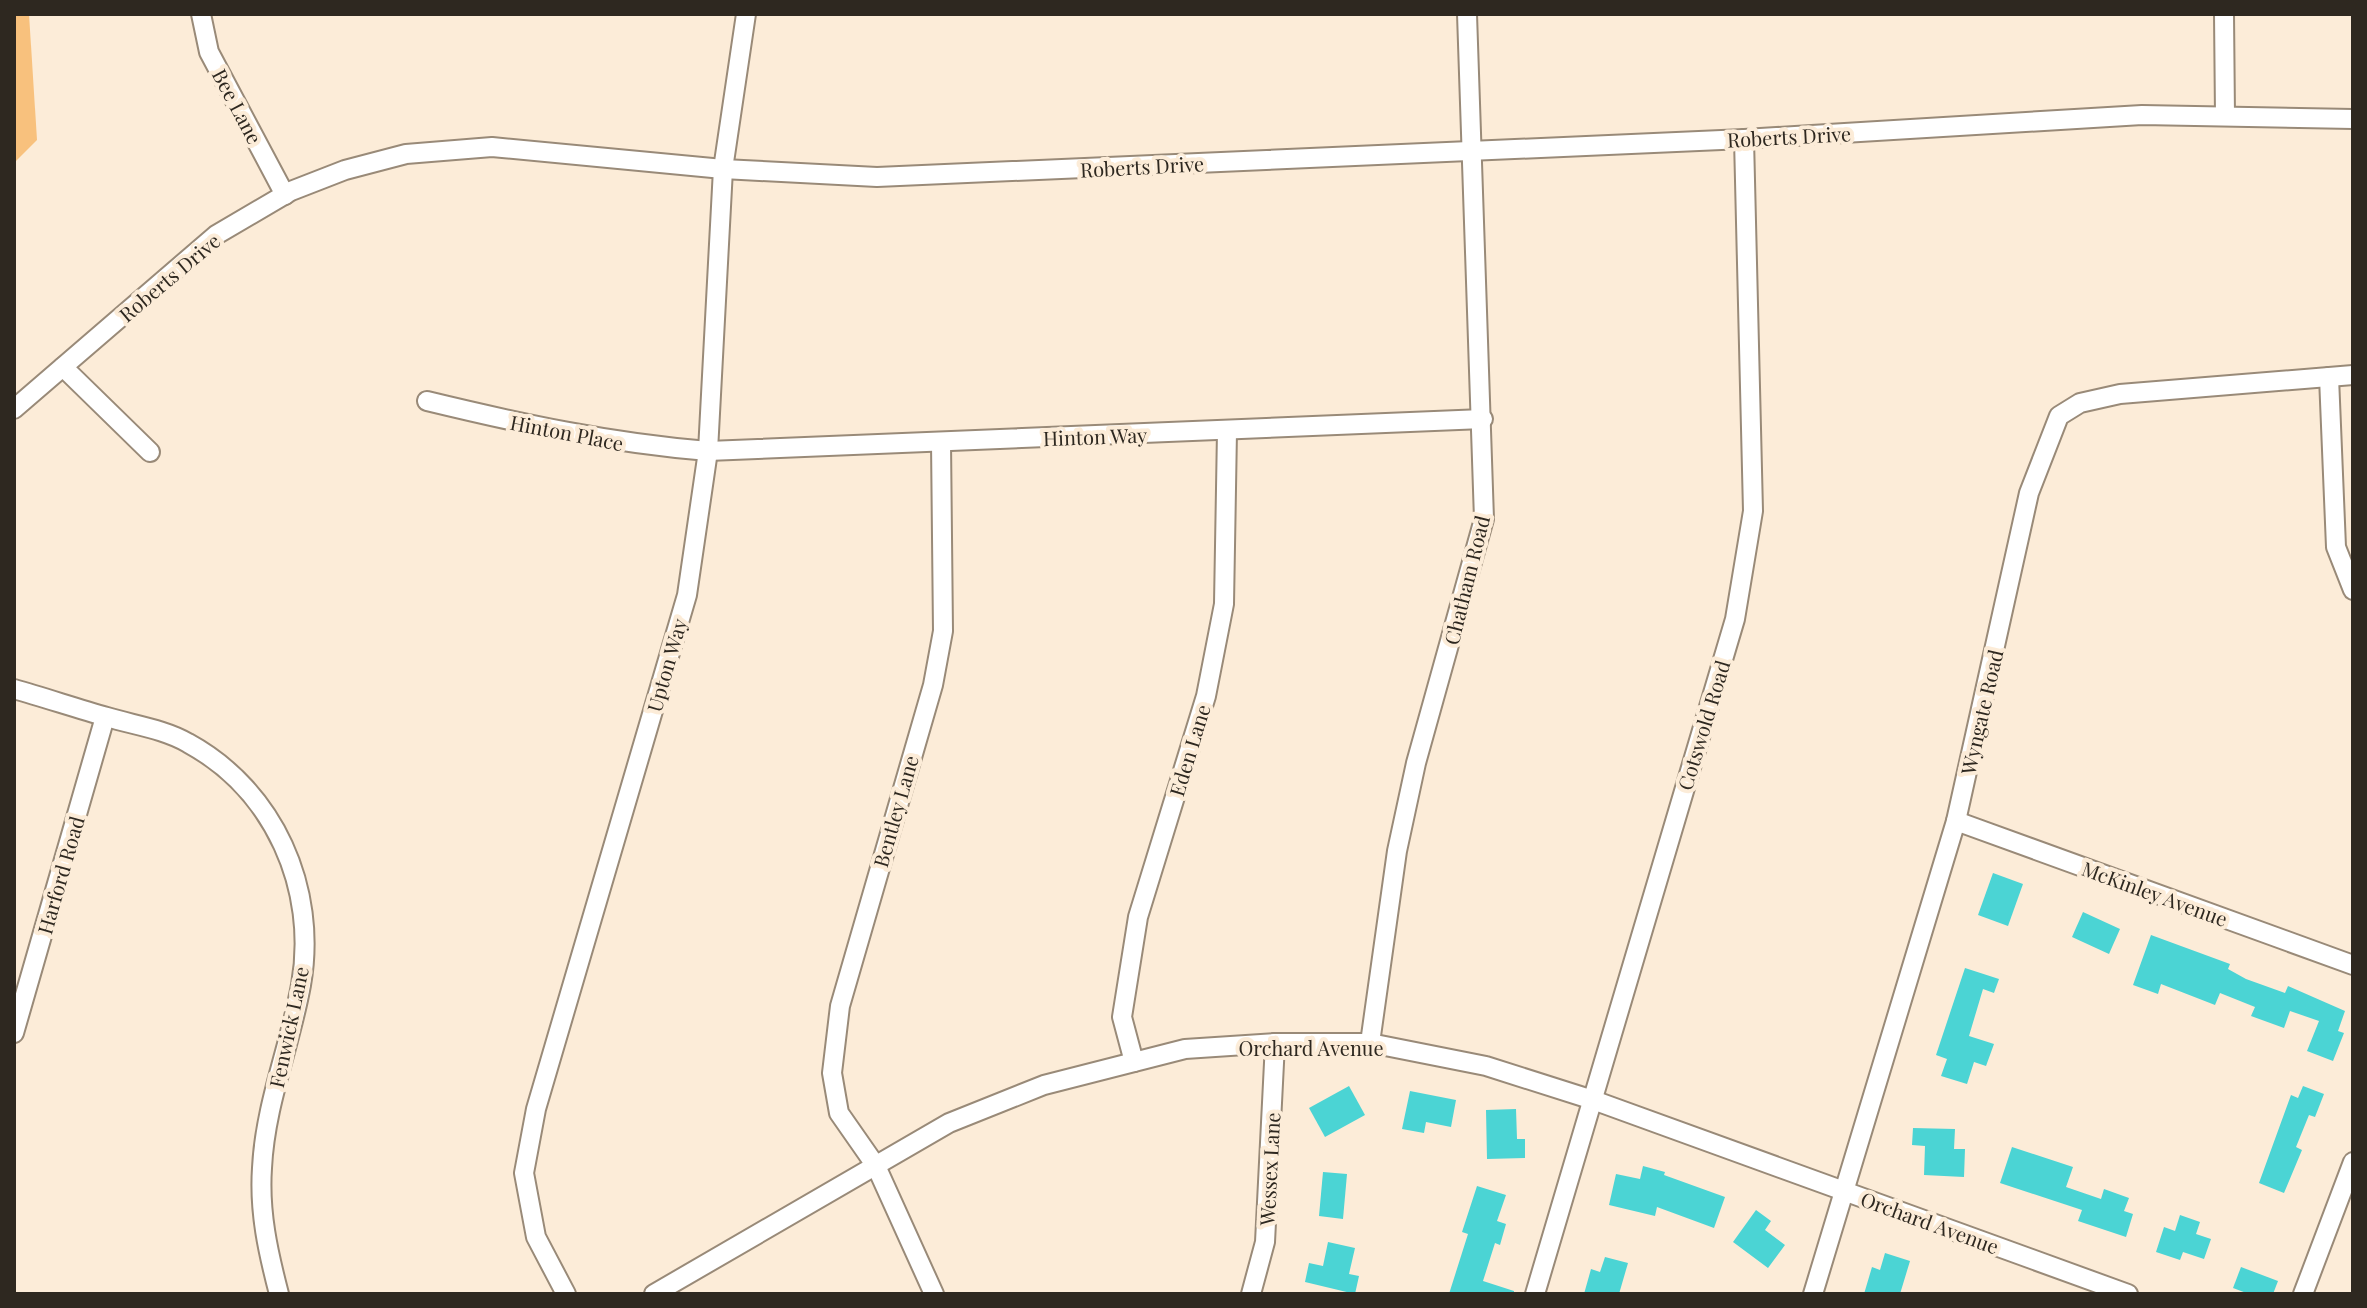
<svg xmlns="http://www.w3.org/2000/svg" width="2367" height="1308" viewBox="0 0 2367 1308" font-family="'Playfair Display',serif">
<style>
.green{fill:#f8c17d}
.building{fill:#4bd4d4}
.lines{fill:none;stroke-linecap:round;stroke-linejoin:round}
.minor-casing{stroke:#998a78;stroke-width:22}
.minor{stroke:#fff;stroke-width:18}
.labels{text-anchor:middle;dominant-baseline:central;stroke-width:8;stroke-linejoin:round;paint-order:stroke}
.street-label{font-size:20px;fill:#2e2820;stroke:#fcecd8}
</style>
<rect width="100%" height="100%" fill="#fcecd8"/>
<polygon class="green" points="14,14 29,14 37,140 14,163"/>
<g class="building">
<polygon points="1993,873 2023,884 2008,926 1978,915"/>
<polygon points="2083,912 2120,929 2109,954 2072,937"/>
<polygon points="2151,935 2230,964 2228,969 2246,979 2285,993 2288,986 2345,1011 2338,1031 2344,1033 2333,1061 2307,1051 2319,1021 2290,1011 2284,1028 2251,1016 2255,1007 2220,993 2215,1005 2161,984 2158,994 2133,985"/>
<polygon points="1965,968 1999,979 1994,993 1983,989 1969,1036 1994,1044 1986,1066 1974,1062 1967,1084 1941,1076 1947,1059 1936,1055"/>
<polygon points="1349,1086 1365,1115 1325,1137 1309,1108"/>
<polygon points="2303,1086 2324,1094 2315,1117 2309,1115 2296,1147 2302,1150 2284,1193 2259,1183 2291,1095 2298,1098"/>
<polygon points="1410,1091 1456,1100 1451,1127 1426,1122 1424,1133 1402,1129"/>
<polygon points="1516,1109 1517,1139 1525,1139 1525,1158 1487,1159 1486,1110"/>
<polygon points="1913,1128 1955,1129 1954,1149 1965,1149 1964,1177 1924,1175 1925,1146 1912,1145"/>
<polygon points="2012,1147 2073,1167 2066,1187 2101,1199 2104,1189 2129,1198 2124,1211 2133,1214 2126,1237 2078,1221 2082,1210 2000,1183"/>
<polygon points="1643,1166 1665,1172 1664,1175 1725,1197 1714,1228 1657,1207 1655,1216 1609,1205 1616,1174 1640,1179"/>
<polygon points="1323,1172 1347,1174 1343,1219 1319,1216"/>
<polygon points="1477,1186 1506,1195 1497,1221 1506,1224 1500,1245 1495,1243 1483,1281 1514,1291 1514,1294 1449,1294 1468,1234 1462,1232"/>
<polygon points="1756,1210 1771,1221 1765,1230 1785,1245 1768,1268 1733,1242"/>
<polygon points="2180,1215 2200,1222 2196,1234 2211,1239 2204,1259 2183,1252 2180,1260 2156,1252 2164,1227 2175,1231"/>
<polygon points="1328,1242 1355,1248 1349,1274 1359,1276 1355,1294 1305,1282 1309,1263 1323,1266"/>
<polygon points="1885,1253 1910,1261 1900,1294 1864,1294 1872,1267 1880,1270"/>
<polygon points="1605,1257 1628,1263 1619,1294 1584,1294 1591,1269 1600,1272"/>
<polygon points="2241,1267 2278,1281 2273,1294 2249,1294 2233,1288"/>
</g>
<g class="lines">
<defs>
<g id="minor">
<polyline points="201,14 209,52 285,195"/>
<polyline points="2224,14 2225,116"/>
<polyline points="63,367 150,452"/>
<polyline points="2329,377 2336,547 2353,590"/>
<path d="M427,401c95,23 183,42 281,50l775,-32"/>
<polyline points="14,409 216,235 291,191 345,170 406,154 492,147 723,169 877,177 1744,139 2142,115 2353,119"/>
<path d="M14,689c31,9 62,19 93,28 26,8 57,12 81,26 86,47 130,145 113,242 -11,61 -36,120 -39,183 -3,44 6,84 17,126"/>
<polyline points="1956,821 2353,965"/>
<polyline points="14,1033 105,717"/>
<polyline points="1370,1043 1397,851 1416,763 1484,519 1467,14"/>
<polyline points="1134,1062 1122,1017 1138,917 1206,696 1224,604 1227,431"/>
<polyline points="566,1294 536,1237 524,1173 536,1109 687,595 708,451 723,169 746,14"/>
<polyline points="654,1294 949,1123 1044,1085 1185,1049 1275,1043 1370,1043 1486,1066 1593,1100 2128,1294"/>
<polyline points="934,1294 876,1166 839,1113 832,1073 840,1006 933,685 943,631 941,442"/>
<polyline points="1251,1294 1265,1242 1275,1043"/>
<polyline points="1535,1294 1735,619 1753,511 1744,139"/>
<polyline points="1813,1294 1956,821 2029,493 2059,416 2080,403 2120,394 2353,375"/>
<polyline points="2303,1294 2353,1162"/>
</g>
</defs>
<use href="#minor" class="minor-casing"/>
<use href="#minor" class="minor"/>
</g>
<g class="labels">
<g class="street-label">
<text transform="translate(238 106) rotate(62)">Bee Lane</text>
<text transform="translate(1789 136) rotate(-3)">Roberts Drive</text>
<text transform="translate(1142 166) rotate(-3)">Roberts Drive</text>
<text transform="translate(169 277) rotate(-40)">Roberts Drive</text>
<text transform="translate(567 432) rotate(11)">Hinton Place</text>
<text transform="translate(1095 436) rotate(-2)">Hinton Way</text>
<text transform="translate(1466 580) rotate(-76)">Chatham Road</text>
<text transform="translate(666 665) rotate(-74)">Upton Way</text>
<text transform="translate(1981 712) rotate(-77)">Wyngate Road</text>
<text transform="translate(1703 725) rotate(-73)">Cotswold Road</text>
<text transform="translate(1189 750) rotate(-73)">Eden Lane</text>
<text transform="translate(895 811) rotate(-74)">Bentley Lane</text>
<text transform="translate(60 875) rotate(-74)">Harford Road</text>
<text transform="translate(2155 893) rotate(20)">McKinley Avenue</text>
<text transform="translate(288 1027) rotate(-78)">Fenwick Lane</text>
<text x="1311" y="1047">Orchard Avenue</text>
<text transform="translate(1269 1169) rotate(-87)">Wessex Lane</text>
<text transform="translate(1930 1222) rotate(20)">Orchard Avenue</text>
</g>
</g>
<rect width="2367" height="1308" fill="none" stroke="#2e2820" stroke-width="32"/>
</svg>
